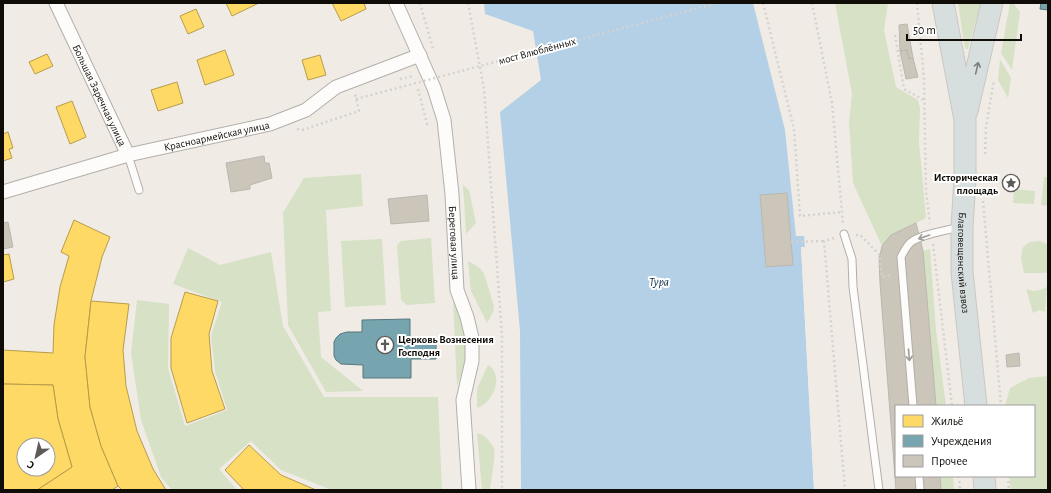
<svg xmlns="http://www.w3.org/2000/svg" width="1051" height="493" viewBox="0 0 1051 493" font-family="'Alegreya Sans',sans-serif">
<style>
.green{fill:#d6e1c5}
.water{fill:#b4d0e7}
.pier{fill:#f0ece5}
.homes{fill:#ffd966;stroke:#b79c4a;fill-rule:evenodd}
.public{fill:#76a5af;stroke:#57777d}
.building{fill:#ccc5b9;stroke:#bab7b1}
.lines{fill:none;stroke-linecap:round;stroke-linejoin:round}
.service-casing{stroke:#b2afaa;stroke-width:9}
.minor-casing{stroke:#b2afaa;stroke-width:15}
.primary-casing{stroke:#cac7c4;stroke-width:23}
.path{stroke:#d4d2d1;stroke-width:2.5;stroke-dasharray:2 3;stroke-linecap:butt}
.service{stroke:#fdfcfb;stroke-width:7}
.minor{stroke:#fdfcfb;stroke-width:13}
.primary{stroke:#d7dfde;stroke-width:21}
.path-bridge{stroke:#d4d2d1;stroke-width:2.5;stroke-dasharray:2 3;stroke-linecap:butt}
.oneway{stroke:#7d807e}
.oneway2{stroke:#9e9c9a}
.labels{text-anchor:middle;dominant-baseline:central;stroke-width:4;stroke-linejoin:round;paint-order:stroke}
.street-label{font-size:11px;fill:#100d09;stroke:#fff}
.poi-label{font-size:11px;font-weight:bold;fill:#100d09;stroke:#fff;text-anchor:end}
.water-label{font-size:12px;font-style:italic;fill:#0f2f47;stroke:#fff}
</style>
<rect width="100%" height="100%" fill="#f0ece5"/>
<g class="green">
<polygon points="835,3 888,3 884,30 896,87 918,100 920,108 919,142 926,218 891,235 882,246 853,183 849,122 852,94"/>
<polygon points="958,3 981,3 968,49 965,49"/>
<polygon points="1010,3 1013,3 1020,12 1012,70 1001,53"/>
<polygon points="1000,59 1011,78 1008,98 998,80"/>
<polygon points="361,174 363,206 326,210 331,311 318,312 321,357 363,391 326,392 288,325 283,213 304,178"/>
<polygon points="1044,177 1048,177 1048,206 1041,205"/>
<polygon points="463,185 469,190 476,223 466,234"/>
<polygon points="1014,189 1035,191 1034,204 1013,203"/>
<polygon points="431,238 435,303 407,305 401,300 397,245 401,241"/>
<polygon points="382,239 386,305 345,307 341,241"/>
<polygon points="1039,241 1047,244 1048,273 1024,273 1021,258 1023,247 1030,242"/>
<polygon points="188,248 220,265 271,252 283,326 324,397 438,397 442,490 332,490 281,470 251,441 219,469 237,490 172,490 161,477 141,420 131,353 137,300 169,304 168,368 185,426 227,410 215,371 211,336 222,302 173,284"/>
<polygon points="930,249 936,330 946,406 936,406 923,251"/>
<path d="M468,261c5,3 12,6 15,11 2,3 10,31 11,34 0,6 -4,12 -7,17l-16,-32z"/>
<path d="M1047,287l-2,25 -6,-2 -6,3 -7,-24c9,3 13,2 21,-2z"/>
<path d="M453,301c15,33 18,51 4,85z"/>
<path d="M488,365c17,10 5,38 -11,43v-19z"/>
<polygon points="1048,376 1048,490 1011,490 1009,476 1034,476 1034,406 1005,406 1010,388 1029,378"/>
<path d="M477,433c7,1 14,9 17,15 2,7 -3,33 -4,42h-8z"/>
<polygon points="940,476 953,476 954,490 941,490"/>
</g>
<polygon class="water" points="484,3 753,3 785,130 796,236 804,236 805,247 801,247 814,490 521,490 520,331 500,112 541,80 533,31 485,14"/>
<polygon class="pier" points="801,247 805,247 805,249 803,249 816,490 814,490"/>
<g class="homes">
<polygon points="226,3 259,3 232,16"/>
<polygon points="332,3 364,3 366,9 341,21"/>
<polygon points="196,9 204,27 188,34 180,16"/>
<polygon points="225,50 234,75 205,85 197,60"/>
<polygon points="47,54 53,66 35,74 29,62"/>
<polygon points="320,55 326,75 308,80 302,60"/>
<polygon points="177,82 183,103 158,111 151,90"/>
<polygon points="72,101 86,137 70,144 56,107"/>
<polygon points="8,132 13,148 9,149 12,158 3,161 3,134"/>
<polygon points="74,220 110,237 102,257 91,301 85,357 90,407 101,446 118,486 112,490 37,490 72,467 58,419 53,385 3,384 3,350 53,353 54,325 60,287 69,256 61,252"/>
<polygon points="9,254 14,279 3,282 3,255"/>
<polygon points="185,292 218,301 209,334 212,371 225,409 187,423 171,368 171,338"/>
<polygon points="91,301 129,304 123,350 126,386 137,431 153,469 166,490 122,490 118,486 101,446 90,407 85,357"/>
<path d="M3,384l50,1 5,34 14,48 -35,23h-34zM24,445h24v24h-24z"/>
<polygon points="249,445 281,475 316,490 244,490 225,470"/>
</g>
<g class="public">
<polygon points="1041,3 1048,3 1048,10 1040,9"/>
<polygon points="410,319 410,339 436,339 436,359 411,359 411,378 363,378 363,365 341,364 336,360 334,356 334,342 336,338 340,334 347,332 362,332 362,320"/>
</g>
<g class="building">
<polygon points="907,24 913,58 909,59 907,50 900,51 899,25"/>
<polygon points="907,50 909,59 913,58 918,77 906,79 900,51"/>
<polygon points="264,156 265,163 269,163 272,178 250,185 250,189 231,192 226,163"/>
<polygon points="787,193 793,265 766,267 760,195"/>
<polygon points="427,195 429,221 391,224 388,199"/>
<polygon points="8,222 13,247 3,249 3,223"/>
<polygon points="916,223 923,251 936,406 896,406 896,476 940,476 941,490 896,490 880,283 879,259 882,246 891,235"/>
<polygon points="1019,353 1020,366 1007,367 1006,355"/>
</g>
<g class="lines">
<defs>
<g id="service">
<polyline points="128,155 139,190"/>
<polyline points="844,234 852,259 853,287 879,490"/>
<path d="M913,406l-12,-149c3,-6 5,-10 9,-14 10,-9 36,-12 49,-16"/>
<polyline points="919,476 920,490"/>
</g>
<g id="minor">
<path id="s1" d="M56,3l72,152"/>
<path id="s2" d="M396,3l38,85 10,32 8,74 5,96 10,27 5,21v23l-9,39 6,90"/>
<path id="s3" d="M3,192l125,-37 142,-31 36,-14 30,-23 84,-32"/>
</g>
<g id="primary">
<path id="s4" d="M943,3l22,117v59l-3,48v45l14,134"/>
<polyline points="967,111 992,3"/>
<polyline points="984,476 985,490"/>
</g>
</defs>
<use href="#service" class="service-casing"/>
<use href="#minor" class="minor-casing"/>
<use href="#primary" class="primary-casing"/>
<g class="path">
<polyline points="420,3 433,49"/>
<polyline points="468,3 484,89 502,335 502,490"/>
<polyline points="763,3 794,129 800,216 842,212"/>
<polyline points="812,3 832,103 843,224"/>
<polyline points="917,3 924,78 926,192 930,223"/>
<polyline points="895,35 904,89 924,100"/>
<polyline points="400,79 413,76"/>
<polyline points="418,89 427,124 431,123"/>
<polyline points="297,129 302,130 359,111 355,94"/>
<polyline points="985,154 986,127 994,80"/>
<polyline points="983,201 1001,406"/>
<polyline points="856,235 860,235 879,254 882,277 890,275 891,278"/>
<polyline points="834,238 824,241 845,490"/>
<polyline points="791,242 824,241"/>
<polyline points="933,244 952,406"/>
<polyline points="959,476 960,490"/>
<polyline points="1008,476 1009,490"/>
</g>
<use href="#service" class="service"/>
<use href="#minor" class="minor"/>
<use href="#primary" class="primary"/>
<polyline class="path-bridge" points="356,99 717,3"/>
</g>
<defs><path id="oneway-shaft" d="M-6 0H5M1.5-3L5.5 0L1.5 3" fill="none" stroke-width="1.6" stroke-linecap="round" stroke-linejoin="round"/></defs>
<use class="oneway" href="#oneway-shaft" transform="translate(977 68) rotate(-77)"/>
<g class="oneway2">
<use href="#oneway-shaft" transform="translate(924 237) rotate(161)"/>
<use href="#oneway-shaft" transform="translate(909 355) rotate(85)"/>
</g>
<defs>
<symbol id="sight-ring" viewBox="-11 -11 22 22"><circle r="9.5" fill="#fff" stroke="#5e5b56" stroke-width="1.5"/><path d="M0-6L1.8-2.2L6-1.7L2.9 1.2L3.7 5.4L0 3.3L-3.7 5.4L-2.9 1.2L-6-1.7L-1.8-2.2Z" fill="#5e5b56"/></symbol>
<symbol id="church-ring" viewBox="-11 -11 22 22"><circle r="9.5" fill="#fff" stroke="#5e5b56" stroke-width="1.5"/><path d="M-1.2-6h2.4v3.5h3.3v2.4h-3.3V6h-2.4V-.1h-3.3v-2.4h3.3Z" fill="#5e5b56"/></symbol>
</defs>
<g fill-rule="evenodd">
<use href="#sight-ring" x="1001" y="173" width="20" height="20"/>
<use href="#church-ring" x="375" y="335" width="20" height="20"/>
</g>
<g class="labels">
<g class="street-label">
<text transform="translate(537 51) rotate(-15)">мост Влюблённых</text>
<text stroke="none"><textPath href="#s1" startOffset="102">Большая Заречная улица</textPath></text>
<text stroke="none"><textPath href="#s3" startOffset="221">Красноармейская улица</textPath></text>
<text stroke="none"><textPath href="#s2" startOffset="250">Береговая улица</textPath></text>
<text stroke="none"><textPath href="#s4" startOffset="262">Благовещенский взвоз</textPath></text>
</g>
<g class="poi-label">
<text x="998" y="177">Историческая<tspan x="998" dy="13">площадь</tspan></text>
<text x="398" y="339" text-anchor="start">Церковь Вознесения<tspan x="398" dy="13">Господня</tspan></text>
</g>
<g class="water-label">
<text x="659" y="282">Тура</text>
</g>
</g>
<rect width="1051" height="493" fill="none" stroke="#100d09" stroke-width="8"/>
<rect x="895" y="405" width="140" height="72" fill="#ffffff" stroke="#9f9e9d"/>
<rect x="903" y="415" width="20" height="12" fill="#ffd966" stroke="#9f9e9d"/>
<text x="931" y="425" font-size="12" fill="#100d09">Жильё</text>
<rect x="903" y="435" width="20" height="12" fill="#76a5af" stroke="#9f9e9d"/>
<text x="931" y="445" font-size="12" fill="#100d09">Учреждения</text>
<rect x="903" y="455" width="20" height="12" fill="#ccc5b9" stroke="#9f9e9d"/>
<text x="931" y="465" font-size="12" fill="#100d09">Прочее</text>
<g transform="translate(36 457) rotate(214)"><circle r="19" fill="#ffffff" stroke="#9f9e9d"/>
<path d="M0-3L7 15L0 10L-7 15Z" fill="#5e5b56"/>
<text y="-6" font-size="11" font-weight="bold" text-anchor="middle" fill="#100d09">С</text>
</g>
<path d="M907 34v6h114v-6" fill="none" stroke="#100d09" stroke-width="2"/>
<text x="913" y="34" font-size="12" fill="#100d09" stroke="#ffffff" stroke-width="3" paint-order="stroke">50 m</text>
</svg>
